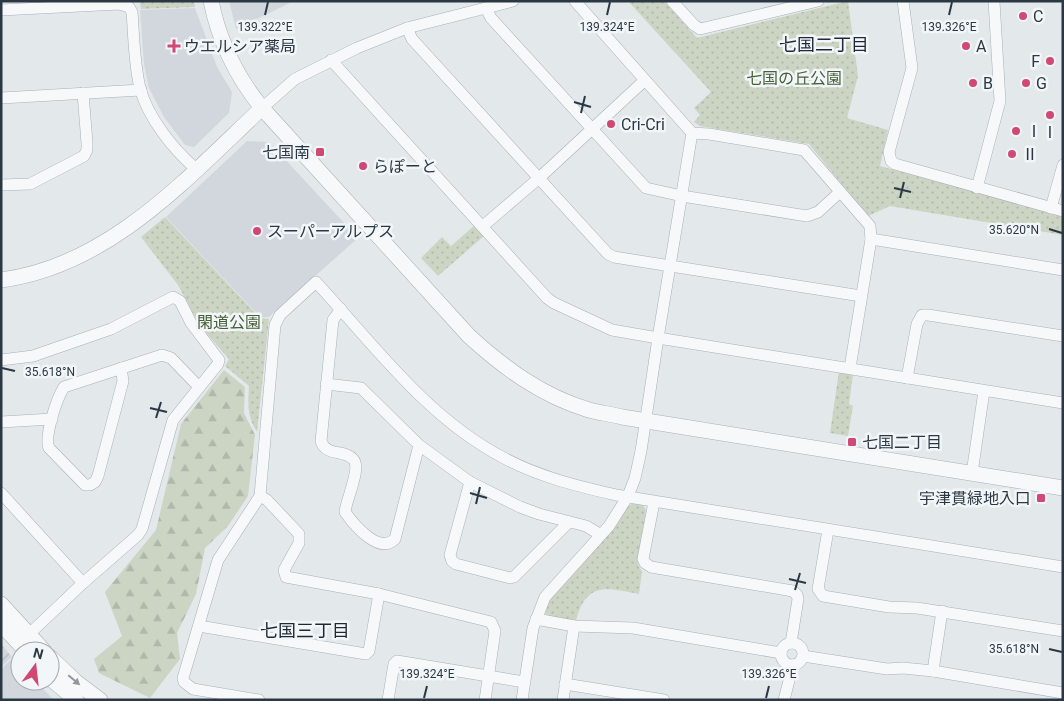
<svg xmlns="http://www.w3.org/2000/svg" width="1064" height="701" viewBox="0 0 1064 701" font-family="Roboto,'Noto Sans JP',sans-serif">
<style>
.built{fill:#d1d7dd}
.industrial{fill:url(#industrial-furrows)}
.forest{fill:url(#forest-firs)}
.park{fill:url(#park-dots)}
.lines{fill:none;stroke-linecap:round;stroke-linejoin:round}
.minor-casing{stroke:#a8b0b6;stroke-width:12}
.tertiary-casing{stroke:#a8b0b6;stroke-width:16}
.minor{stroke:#f6f8fa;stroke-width:11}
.tertiary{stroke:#f6f8fa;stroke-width:15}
.oneway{fill:#90989f}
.ticks{fill:none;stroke:#2b3844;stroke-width:2}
.poi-dot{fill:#cf4974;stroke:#f3f6f9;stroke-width:2}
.labels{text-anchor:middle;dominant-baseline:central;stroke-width:5;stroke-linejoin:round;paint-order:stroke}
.poi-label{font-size:16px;fill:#2b3844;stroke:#f3f6f9;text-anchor:start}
.park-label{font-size:16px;fill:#466038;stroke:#f3f6f9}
.neighbourhood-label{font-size:18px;fill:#1d2935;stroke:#f3f6f9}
.ticks-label{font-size:12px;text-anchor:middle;fill:#2b3844;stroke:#f3f6f9;stroke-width:5;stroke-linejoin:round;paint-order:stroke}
</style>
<defs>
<pattern id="industrial-furrows" width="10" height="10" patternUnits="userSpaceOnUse" patternTransform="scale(1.25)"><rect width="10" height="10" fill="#d1d7dd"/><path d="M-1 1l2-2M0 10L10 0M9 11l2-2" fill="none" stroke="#b4b9bf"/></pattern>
<pattern id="forest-firs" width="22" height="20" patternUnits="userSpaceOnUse" patternTransform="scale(1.25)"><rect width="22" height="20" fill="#ccd5c4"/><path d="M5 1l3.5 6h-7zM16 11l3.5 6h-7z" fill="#afb8aa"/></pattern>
<pattern id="park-dots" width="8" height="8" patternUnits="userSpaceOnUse" patternTransform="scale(1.25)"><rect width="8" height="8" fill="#ccd5c4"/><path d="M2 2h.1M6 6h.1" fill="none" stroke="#afb8aa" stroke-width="1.8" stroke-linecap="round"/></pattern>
</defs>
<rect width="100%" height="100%" fill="#e3e8eb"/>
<g class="built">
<polygon points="229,1 294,1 236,29"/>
<polygon points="195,8 217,67 232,92 229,113 194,147 185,145 164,117 149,88 144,64 140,10"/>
<polygon points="247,141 269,142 358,238 269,317 260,317 166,217"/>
<polygon points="13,658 20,665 20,681 35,681 54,700 1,700 1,669"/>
</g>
<polygon class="industrial" points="1,644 12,657 1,667"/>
<polygon class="forest" points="224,370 245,387 244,413 255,435 248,496 228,526 205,548 196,594 177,633 180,659 150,698 99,673 94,659 122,636 105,592 156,530 181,424"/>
<g class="park">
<polygon points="140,1 194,1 195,7 141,9"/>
<polygon points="628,1 664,1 697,38 848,1 858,76 847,118 888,130 880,166 1063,216 1063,235 890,206 868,216 809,144 700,126 694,122 700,115 694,108 711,92"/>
<path d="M165,217l95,101 9,1 -12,113c-10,-16 -9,-27 -8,-46l-24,-20 4,-7 -29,-33 -22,-41 -37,-48z"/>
<polygon points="475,225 485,235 438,276 421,258 442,237 451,246"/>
<polygon points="839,371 853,374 849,404 853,406 848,436 830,433"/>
<path d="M634,503l8,1 4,6 -8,54 4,8 -3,22c-32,-6 -52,-13 -63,26l-19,-2 -11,-4 -1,-3 4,-12 64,-70 15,-23z"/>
</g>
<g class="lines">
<defs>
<g id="minor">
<polyline points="575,1 692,133 709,134 804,150 870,226 871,239 850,368"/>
<polyline points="672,1 694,25 700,29 818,1"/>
<polyline points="903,1 912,68 889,152 891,161 895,164 1063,211"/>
<polyline points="486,8 491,18 646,188 682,196 807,216 818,212 840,192"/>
<path d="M1,10l118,-6 10,3 3,5c2,25 2,51 8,76 8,30 33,61 56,81"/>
<polyline points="407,28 412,39 608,254 614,257 639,261 861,296"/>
<polyline points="331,60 547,298 554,303 612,330 658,338 1063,403"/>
<polyline points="1,98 141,90"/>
<polyline points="262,108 295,79 357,48 407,28 513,1"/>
<polyline points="1,185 30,184 84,156 87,150 87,143 83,93"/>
<polyline points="977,188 1000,101 994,1"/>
<polyline points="1051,208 1063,165"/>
<polyline points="483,226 538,179 645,80"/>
<polyline points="871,239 1063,270"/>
<path d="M341,309l-8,11 -12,121c5,16 23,8 32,18 9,8 -7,41 -8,53 9,13 34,43 50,27l24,-94"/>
<polyline points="1,360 33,356 111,329 173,297 180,301 191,323 219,360 218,364 173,420 142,529 138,535 83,583 24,639"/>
<path d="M121,368l2,13 -25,95 -3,6 -5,3h-5l-36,-37c-5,-12 8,-50 15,-61l98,-32 9,3 28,29"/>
<polyline points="907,378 917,324 922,315 928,315 1063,336"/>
<polyline points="326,384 361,388 419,445 470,482 520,507 539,514 586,526 601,535"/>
<polyline points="1,422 52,419"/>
<polyline points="972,473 984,391"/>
<polyline points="470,482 450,555 452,561 456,564 510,578 514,577 569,522"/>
<polyline points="1,493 83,583"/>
<polyline points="260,496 267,500 299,534 299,543 284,570 286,577 379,594 491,622 495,631 485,700"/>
<polyline points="654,502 643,559 645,563 651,567 793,591 797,595 798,599 791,643"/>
<polyline points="828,530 818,589 823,596 889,607 917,608 1063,631"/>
<polyline points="536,619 574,626 633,628 781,653"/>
<polyline points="199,626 366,654 369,651 379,594"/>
<circle cx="792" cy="654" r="11"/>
<polyline points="803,656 887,669 903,668 933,671 1063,693"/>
<polyline points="933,671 942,611"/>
<polyline points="565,684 664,700"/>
<path d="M259,700l-66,-11 -9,-7 -1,-4 35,-118 42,-64 15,-171 5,-10 36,-33c58,63 111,136 188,176 35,19 74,28 112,37l447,72"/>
<polyline points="388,700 394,664 397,661 524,682"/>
<polyline points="522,700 533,628 545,597 609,526 628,496 635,478 641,451 658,338 692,133"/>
<polyline points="563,700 574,626"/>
<polyline points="784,700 793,665"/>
</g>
<g id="tertiary">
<path d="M211,1c8,40 25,75 51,107l207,228c35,32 73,60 120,74 11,3 22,4 33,7l441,71"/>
<path d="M1,280c108,-14 185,-101 261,-172"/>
<polyline points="1,604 44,651"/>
<polyline points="1,624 26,651"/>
<polyline points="50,657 76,682 100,700"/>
<polyline points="50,678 76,700"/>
</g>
</defs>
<use href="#minor" class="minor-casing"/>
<use href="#tertiary" class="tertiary-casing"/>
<use href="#minor" class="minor"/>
<use href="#tertiary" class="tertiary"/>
</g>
<defs><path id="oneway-solid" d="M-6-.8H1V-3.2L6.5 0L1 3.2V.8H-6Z" transform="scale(1.25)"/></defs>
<use class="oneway" href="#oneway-solid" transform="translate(74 680) rotate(40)"/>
<path class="ticks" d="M265,15l3,-13M607,15l3,-13M949,15l3,-13M574,102l17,5M581,113l4,-17M894,188l17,4M900,198l4,-16M1049,229l13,4M2,368l13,3M150,408l17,4M156,418l5,-16M470,493l17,5M476,504l4,-17M789,579l17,4M795,590l5,-17M1049,649l13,3M424,698l3,-12M766,698l3,-12"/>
<g class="poi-dot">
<circle cx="1023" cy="16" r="5"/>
<path d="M171.5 38.5h5v5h5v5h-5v5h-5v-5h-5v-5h5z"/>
<circle cx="966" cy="46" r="5"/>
<circle cx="1050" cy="61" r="5"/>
<circle cx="973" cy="83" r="5"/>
<circle cx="1026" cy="83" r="5"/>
<circle cx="1050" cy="115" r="5"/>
<circle cx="611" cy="124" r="5"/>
<circle cx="1016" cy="131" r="5"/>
<rect x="315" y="147" width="10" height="10" rx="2.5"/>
<circle cx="1012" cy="154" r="5"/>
<circle cx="363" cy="166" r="5"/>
<circle cx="257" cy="231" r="5"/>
<rect x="847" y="437" width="10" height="10" rx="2.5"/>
<rect x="1036" y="493" width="10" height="10" rx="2.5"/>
</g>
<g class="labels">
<g class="poi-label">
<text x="1033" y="16">C</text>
<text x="184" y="46">ウエルシア薬局</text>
<text x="976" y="46">A</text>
<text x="1040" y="61" text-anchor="end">F</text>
<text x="983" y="83">B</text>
<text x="1036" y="83">G</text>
<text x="621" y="124">Cri-Cri</text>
<text x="1026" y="131">Ⅰ</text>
<text x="1050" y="132" text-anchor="middle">I</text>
<text x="310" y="152" text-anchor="end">七国南</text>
<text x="1022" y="154">Ⅱ</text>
<text x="373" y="166">らぽーと</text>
<text x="267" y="231">スーパーアルプス</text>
<text x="862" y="442">七国二丁目</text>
<text x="1031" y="498" text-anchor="end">宇津貫緑地入口</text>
</g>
<g class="park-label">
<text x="794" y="78">七国の丘公園</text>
<text x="229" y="322">閑道公園</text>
</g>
<g class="neighbourhood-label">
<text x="824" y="44">七国二丁目</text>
<text x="305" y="630">七国三丁目</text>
</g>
</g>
<g class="ticks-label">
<text x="265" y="31">139.322°E</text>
<text x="607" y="31">139.324°E</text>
<text x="949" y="31">139.326°E</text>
<text x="1014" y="234">35.620°N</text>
<text x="50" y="376">35.618°N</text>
<text x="1014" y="653">35.618°N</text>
<text x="427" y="678">139.324°E</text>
<text x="769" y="678">139.326°E</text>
</g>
<rect width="1064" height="701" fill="none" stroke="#2b3844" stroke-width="5"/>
<g transform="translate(35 666) rotate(15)"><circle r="24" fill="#f3f6f9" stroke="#a3aab1"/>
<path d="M0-4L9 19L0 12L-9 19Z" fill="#cf4974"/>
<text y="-8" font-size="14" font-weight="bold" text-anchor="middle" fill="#2b3844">N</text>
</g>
</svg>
